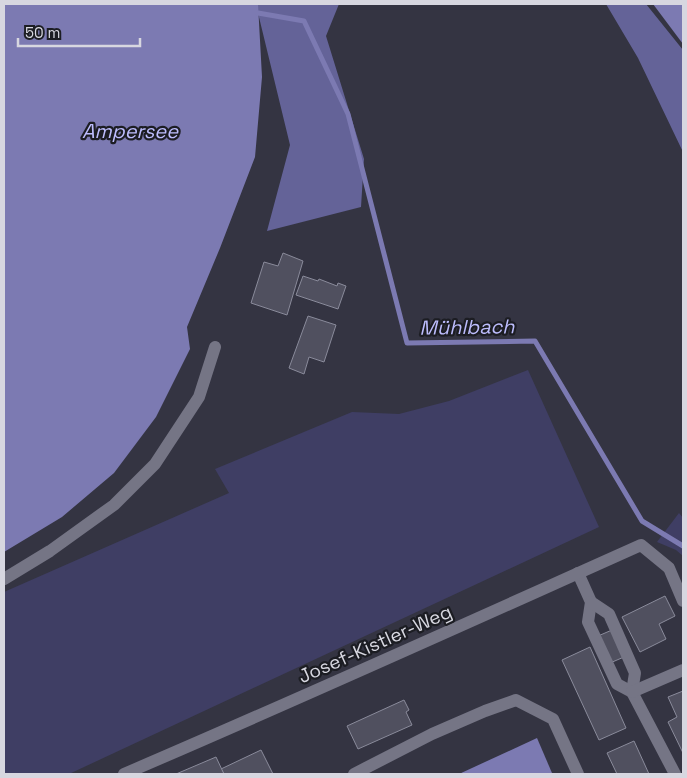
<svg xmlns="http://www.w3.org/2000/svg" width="687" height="778" viewBox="0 0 687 778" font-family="'Space Grotesk',sans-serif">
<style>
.green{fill:#3f3e64}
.forest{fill:#646398}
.water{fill:#7c7ab2}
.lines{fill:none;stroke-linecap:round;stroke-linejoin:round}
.stream{stroke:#7c7ab2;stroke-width:5}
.building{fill:#50505f;stroke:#8a8b9b}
.minor{stroke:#757585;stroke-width:12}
.labels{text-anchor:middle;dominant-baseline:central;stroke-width:4.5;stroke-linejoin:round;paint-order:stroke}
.street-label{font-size:19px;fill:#d7d7e0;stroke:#1c1d23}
.water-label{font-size:20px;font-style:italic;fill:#bcbcfc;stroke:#1c1d23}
</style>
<rect width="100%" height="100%" fill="#343442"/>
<g class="green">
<polygon points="528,370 599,527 69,774 4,774 4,592 229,493 215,469 352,412 399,414 449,401"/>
<polygon points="679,513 683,518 683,556 676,550 657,542"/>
</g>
<g class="forest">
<polygon points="258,4 339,4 326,36 364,159 361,207 267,231 290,145 258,13"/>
<polygon points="606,4 646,4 683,50 683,152 638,58"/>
</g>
<g class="water">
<polygon points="4,4 258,4 262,77 255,157 220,248 187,327 190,349 156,417 114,473 62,517 4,552"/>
<polygon points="653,4 683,4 683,44"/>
<polygon points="537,738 552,773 550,774 459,774"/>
</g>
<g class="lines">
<polyline class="stream" points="258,13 304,21 348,114 407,343 535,341 642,521 683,546"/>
</g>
<g class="building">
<polygon points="283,253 303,261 287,315 251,303 264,262 278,266"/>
<polygon points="303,276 318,281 319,279 337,286 338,283 346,286 338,309 296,295"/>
<polygon points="308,316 336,325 324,362 309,357 304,374 289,368"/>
<polygon points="665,596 675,616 659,624 666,639 640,652 622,617"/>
<polygon points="612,630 624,657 610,663 598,636"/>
<polygon points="590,647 626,728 599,740 562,660"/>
<polygon points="683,691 683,753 668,722 677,717 668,697"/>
<polygon points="404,700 409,710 406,712 412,725 358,749 347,726"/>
<polygon points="634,741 649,774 617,774 607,753"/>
<polygon points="261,750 273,774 224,774 221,769"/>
<polygon points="216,757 224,774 176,774"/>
</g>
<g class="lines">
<g class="minor">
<polyline points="578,573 591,602 588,622 617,684 632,692 675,774"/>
<polyline points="4,579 50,551 114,505 155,464 199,397 215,347"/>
<polyline points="591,602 609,614 635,673 632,692"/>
<polyline points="632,692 683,670"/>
<path d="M124,774c173,-74 345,-152 517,-229l28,23 14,33"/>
<polyline points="354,774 432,734 485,711 516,700 553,719 578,774"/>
</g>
</g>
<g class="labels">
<g class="street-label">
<text transform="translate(375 644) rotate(-24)">Josef-Kistler-Weg</text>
</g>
<g class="water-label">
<text x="130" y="131">Ampersee</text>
<text transform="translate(467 327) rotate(-1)">Mühlbach</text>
</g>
</g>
<rect width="687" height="778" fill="none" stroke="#d7d7e0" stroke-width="10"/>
<path d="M18 38v8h122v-8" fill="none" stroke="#d7d7e0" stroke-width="2.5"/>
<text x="25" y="38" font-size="15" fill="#d7d7e0" stroke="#1c1d23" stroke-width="4" paint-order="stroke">50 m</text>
</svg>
